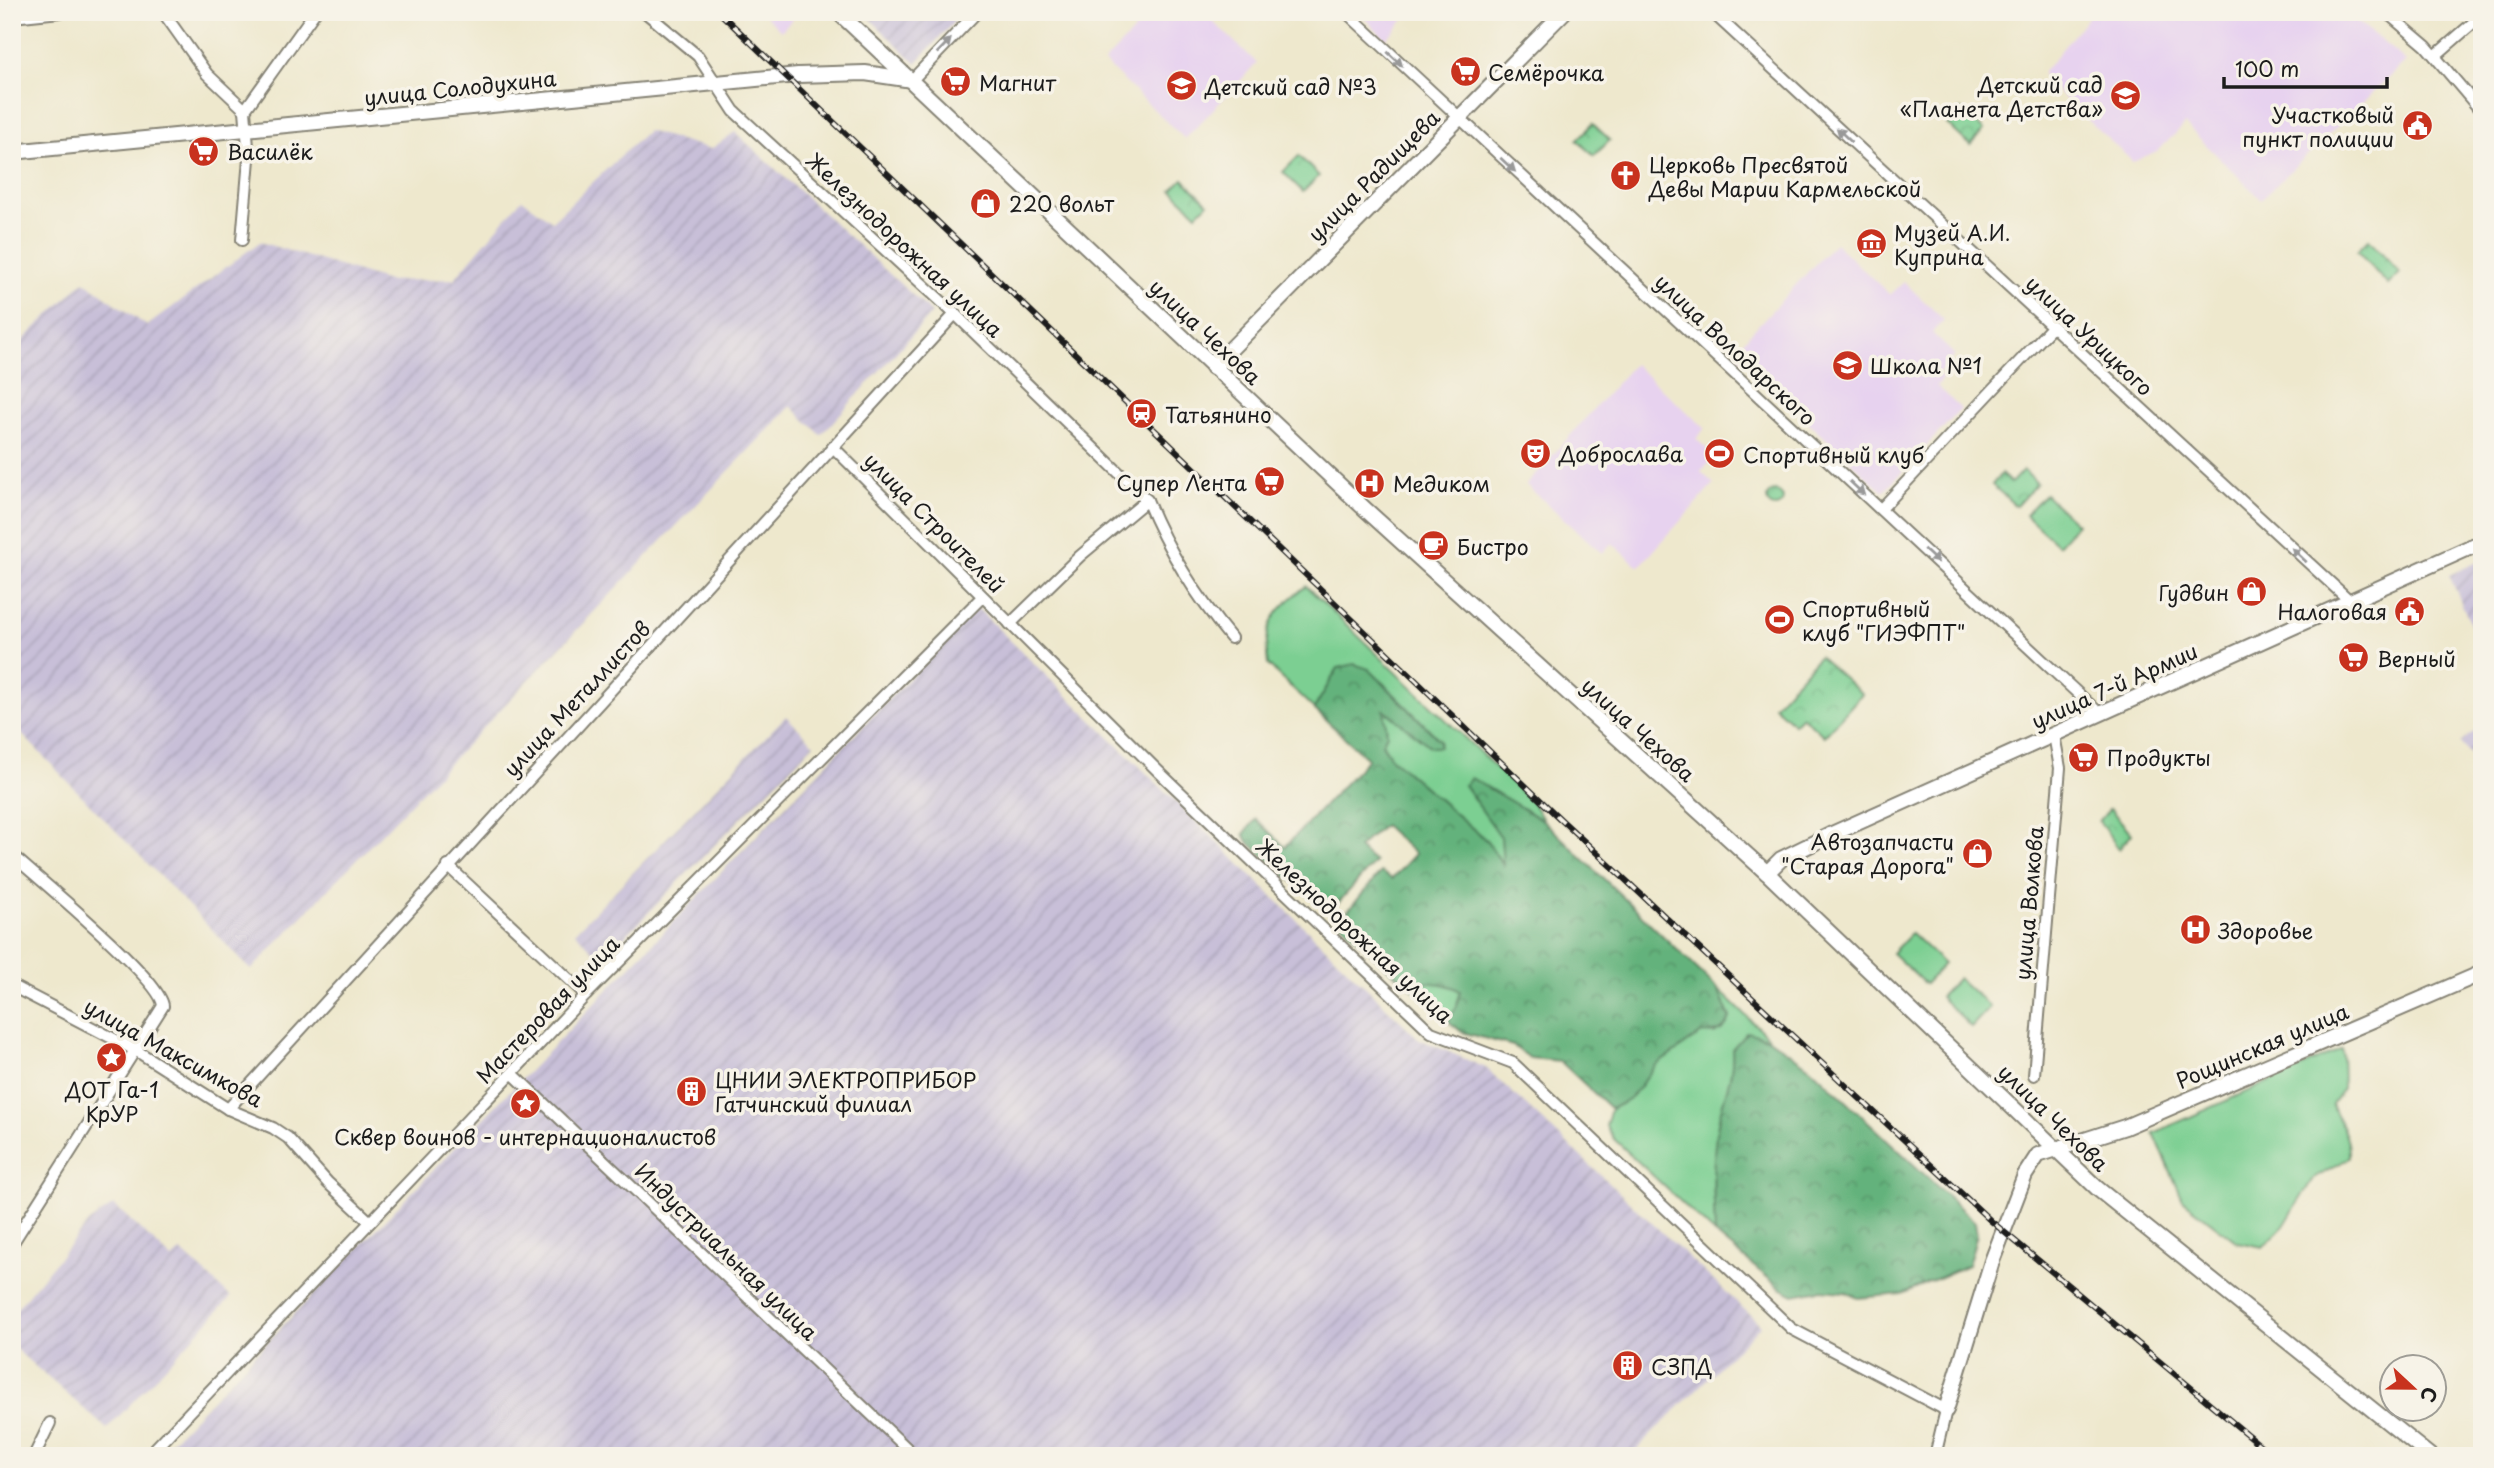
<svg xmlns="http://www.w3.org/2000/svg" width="2494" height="1468" viewBox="0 0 2494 1468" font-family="'Playpen Sans',sans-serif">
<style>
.built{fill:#e7d2ef}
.industrial{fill:url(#industrial-furrows)}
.grass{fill:#7bcf92;stroke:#4c7657;stroke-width:2}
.forest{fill:url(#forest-crowns);stroke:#40674c;stroke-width:2}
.park{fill:url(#park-crowns);stroke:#4c7657;stroke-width:2}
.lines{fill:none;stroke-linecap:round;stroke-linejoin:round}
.street-casing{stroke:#858274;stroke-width:14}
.secondary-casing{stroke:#858274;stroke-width:18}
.street{stroke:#fff;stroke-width:10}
.secondary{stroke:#fff;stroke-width:14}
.rail-casing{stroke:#1c1c1c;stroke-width:6}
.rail{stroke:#f7f3e8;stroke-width:3.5;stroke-dasharray:10;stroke-linecap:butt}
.oneway{fill:#999}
.labels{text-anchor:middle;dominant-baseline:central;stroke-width:7;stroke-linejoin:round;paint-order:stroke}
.poi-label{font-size:21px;fill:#1c1c1c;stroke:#f7f3e8;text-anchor:start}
.street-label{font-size:21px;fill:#1c1c1c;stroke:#f7f3e8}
</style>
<defs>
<pattern id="industrial-furrows" width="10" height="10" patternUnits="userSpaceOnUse" patternTransform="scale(1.75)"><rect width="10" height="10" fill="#c8bfd8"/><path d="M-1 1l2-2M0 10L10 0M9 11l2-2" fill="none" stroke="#aba4b9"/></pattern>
<pattern id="forest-crowns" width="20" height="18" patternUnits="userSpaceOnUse" patternTransform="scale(1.75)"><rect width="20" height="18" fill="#64b27c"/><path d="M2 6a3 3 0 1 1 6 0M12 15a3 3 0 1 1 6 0" fill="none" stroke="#529065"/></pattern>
<pattern id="park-crowns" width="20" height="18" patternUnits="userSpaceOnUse" patternTransform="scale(1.75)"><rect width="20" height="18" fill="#7bcf92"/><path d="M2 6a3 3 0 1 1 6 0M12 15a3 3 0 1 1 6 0" fill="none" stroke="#6ab17d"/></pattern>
</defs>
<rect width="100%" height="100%" fill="#f7f3e8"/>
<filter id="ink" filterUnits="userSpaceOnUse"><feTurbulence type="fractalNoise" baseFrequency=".0143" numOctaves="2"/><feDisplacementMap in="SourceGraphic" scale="14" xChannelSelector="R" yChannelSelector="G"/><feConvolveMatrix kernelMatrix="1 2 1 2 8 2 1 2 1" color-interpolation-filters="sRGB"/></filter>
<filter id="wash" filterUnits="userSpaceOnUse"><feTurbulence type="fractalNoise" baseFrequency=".00686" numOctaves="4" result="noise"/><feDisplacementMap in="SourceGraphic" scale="28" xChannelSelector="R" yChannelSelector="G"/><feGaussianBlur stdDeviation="1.57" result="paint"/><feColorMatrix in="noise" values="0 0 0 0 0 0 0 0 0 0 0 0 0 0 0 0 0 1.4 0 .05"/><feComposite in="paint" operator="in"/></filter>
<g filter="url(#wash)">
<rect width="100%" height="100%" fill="#eee8cd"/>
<g class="built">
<polygon points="761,12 799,12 781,31"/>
<polygon points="1152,12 1203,12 1257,63 1185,139 1104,62"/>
<polygon points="1358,12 1411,12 1386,39"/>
<polygon points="2093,12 2346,12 2406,61 2261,199 2185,124 2159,150 2133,162 2044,79 2043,72"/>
<polygon points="1835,243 1890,295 1904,282 1944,320 1932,333 1955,355 1938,374 1943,379 1937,386 1961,409 1883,492 1733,352"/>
<polygon points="1634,364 1705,428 1696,439 1715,456 1701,472 1714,484 1639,567 1612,543 1602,553 1526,485"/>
</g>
<g class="industrial">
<polygon points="863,12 963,12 916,63"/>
<polygon points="647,131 711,149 735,132 932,313 821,435 791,406 251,970 12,724 12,351 84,281 147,326 260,242 388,281 454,279 522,199 552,221"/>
<polygon points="2482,560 2482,650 2449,575"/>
<polygon points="977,608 1419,1039 1486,1068 1761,1325 1630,1456 157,1456"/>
<polygon points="786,716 814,744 602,960 575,932"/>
<polygon points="2482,725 2482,768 2460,743"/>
<polygon points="114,1205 172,1259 181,1251 231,1297 107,1429 12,1346 12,1314 89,1222"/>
</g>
<g class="grass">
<polygon points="2045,494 2077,524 2058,545 2025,515"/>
<path d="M1306,586l226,216 12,19 -73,-43 -6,7 36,52 3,29 -17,-25 -95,-82 -10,-16 5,-9 -3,-25 47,38h7l2,-7 -71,-71 -31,-1 -24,41 -46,-44c-6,-42 7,-54 38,-79z"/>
<polygon points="1911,933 1944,964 1925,984 1892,953"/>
<path d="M1401,978c21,4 42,2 59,13l-3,15 -9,15z"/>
<polygon points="1958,978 1990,1007 1971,1027 1940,997"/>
<path d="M1717,988l53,51 -23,-6 -15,16c3,27 -10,49 -14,75 -7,36 -4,73 -3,110l-101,-95 -8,-13 5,-17 19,-10 25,-33 47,-33 13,1 15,-17z"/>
<path d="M2342,1049l1,39 -11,16c8,22 18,29 17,54l-37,22 -28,46 -21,21 -26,-5 -54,-42 -29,-67z"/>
</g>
<g class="forest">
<path d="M1354,664l15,5 71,72 -1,6h-8l-47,-37 3,24 -5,10 10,15 95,82 16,24 -2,-28 -37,-52 7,-7 73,43 173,167 13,30c-6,14 -13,16 -28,15l-47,33 -25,33 -19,10 -51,-48 -30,-3 -17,-12 -51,-14 -14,-11 9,-15 3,-15c-20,-13 -39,-4 -59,-13 -16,-8 -48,-44 -62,-57l42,-49 11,7 23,-25 -31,-29 -26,23 17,14 -46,51 -81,-71 -4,-8 12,-15 29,28 83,-88 -54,-50 24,-41z"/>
<path d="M1747,1032l23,7 41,29 164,154 2,13 -9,30 -66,29 -44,4 -13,-6 -24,-2 -27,5 -14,-7 -65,-54c-1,-37 -4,-74 3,-110 4,-26 17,-48 14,-75z"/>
</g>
<g class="park">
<polygon points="1961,109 1984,130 1970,145 1947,124"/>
<polygon points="1593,124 1610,140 1594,156 1577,140"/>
<polygon points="1299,156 1319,176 1303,192 1283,172"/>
<polygon points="1183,179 1208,203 1197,214 1172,190"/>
<polygon points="2369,239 2400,273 2388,285 2357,251"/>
<polygon points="2023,470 2037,483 2016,506 1992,485 2001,474 2011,483"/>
<circle cx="1775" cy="499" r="8"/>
<polygon points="1819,656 1862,694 1824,736 1802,716 1794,724 1774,706"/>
<polygon points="2110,809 2132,834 2119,849 2099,821"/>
</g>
</g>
<g filter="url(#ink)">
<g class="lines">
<defs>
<g id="street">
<polyline points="163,12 207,74 245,110"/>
<path d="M645,12l53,44 36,55 221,203 192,186c20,49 50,97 84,138"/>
<polyline points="1346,12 2100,714"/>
<polyline points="1712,12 2350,601"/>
<polyline points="2386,12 2426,46 2482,112"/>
<polyline points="12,17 60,12"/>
<polyline points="2435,56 2482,15"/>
<polyline points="912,80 977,12"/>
<polyline points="245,110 315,12"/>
<polyline points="242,240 249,159 245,110"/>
<polyline points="833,447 1158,771 1431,1032 1513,1063 1792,1329 1946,1410 1935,1456"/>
<polyline points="1881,509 2052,327"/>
<polyline points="1010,624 1080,556 1147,500"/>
<path d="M12,855c26,23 150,125 151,151l-151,238"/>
<polyline points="448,866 586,995"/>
<polyline points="12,986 137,1051 228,1109 273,1128 288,1138 328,1183 369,1221"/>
<polyline points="513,1074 915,1456"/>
<polyline points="2034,1075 2060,768 2054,735"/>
<polyline points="228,1109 955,314"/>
<polyline points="34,1456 50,1423"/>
<polyline points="148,1456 586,995 982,597"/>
</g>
<g id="secondary">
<polyline points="838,12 1365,509 1767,873 2098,1189 2430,1456"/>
<polyline points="12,152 798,75 865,73 912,80"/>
<polyline points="1213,367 1564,12"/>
<polyline points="1767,873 1781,859 1830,835 2482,542"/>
<polyline points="1946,1410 1992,1261 2025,1175 2038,1155 2125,1127 2482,973"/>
</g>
</defs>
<use href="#street" class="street-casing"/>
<use href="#secondary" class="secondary-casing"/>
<use href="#street" class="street"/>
<use href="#secondary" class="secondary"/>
<defs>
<polyline id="rail" points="719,12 1556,815 1991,1221 2273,1456"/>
</defs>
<use href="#rail" class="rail-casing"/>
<use href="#rail" class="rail"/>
</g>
<defs><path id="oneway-solid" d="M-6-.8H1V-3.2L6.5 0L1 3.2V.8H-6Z" transform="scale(1.75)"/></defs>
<g class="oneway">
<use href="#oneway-solid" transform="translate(944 46) rotate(-46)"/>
<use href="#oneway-solid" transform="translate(1395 59) rotate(43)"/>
<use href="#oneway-solid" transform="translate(1844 135) rotate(-137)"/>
<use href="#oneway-solid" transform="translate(1508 165) rotate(43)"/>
<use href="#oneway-solid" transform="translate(1857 488) rotate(43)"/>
<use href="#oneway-solid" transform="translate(2299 555) rotate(-137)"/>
<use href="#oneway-solid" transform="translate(1931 556) rotate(43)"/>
</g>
</g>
<defs>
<symbol id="supermarket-disc" viewBox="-11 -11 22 22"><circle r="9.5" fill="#c8321e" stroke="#f7f3e8"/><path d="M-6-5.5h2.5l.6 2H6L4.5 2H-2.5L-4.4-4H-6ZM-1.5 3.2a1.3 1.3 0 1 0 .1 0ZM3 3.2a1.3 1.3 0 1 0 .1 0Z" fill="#fff"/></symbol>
<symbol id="school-disc" viewBox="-11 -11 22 22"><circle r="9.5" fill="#c8321e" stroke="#f7f3e8"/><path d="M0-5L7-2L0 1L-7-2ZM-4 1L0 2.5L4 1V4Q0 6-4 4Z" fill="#fff"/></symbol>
<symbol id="civic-disc" viewBox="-11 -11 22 22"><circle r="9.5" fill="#c8321e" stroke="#f7f3e8"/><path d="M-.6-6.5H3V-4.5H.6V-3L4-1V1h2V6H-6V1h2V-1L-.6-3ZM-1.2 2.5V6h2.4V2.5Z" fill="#fff"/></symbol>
<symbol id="church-disc" viewBox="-11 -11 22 22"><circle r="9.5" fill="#c8321e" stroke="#f7f3e8"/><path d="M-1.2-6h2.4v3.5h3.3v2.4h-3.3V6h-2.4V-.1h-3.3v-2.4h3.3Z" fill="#fff"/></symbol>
<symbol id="shop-disc" viewBox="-11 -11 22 22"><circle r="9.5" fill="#c8321e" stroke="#f7f3e8"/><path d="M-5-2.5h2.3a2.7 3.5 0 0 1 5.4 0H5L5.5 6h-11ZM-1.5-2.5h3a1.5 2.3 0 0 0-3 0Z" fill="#fff"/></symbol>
<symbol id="museum-disc" viewBox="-11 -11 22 22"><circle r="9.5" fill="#c8321e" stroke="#f7f3e8"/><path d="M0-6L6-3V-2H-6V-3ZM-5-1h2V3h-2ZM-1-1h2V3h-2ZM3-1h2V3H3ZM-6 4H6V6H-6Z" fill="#fff"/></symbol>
<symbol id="station-disc" viewBox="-11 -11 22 22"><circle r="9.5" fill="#c8321e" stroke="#f7f3e8"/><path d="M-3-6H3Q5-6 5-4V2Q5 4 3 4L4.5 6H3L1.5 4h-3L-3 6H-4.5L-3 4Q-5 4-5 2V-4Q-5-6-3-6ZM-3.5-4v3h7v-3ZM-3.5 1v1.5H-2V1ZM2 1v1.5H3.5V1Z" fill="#fff"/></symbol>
<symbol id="theatre-disc" viewBox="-11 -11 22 22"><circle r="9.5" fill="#c8321e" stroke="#f7f3e8"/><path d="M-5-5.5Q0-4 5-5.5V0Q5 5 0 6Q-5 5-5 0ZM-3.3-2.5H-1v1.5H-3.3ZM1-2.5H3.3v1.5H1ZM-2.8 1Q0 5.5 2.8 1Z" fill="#fff"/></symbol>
<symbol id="stadium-disc" viewBox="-11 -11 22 22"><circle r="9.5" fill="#c8321e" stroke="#f7f3e8"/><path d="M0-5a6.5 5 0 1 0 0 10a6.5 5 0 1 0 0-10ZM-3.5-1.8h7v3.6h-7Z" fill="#fff"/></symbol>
<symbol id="hospital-disc" viewBox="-11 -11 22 22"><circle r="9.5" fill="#c8321e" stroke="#f7f3e8"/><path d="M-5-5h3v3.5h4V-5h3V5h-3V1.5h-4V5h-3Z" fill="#fff"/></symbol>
<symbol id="cafe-disc" viewBox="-11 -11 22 22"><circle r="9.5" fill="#c8321e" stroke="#f7f3e8"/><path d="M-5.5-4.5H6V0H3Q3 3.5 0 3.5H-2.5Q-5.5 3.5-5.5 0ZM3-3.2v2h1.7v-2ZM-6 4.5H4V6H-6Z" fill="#fff"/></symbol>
<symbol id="sight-disc" viewBox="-11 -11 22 22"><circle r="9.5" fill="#c8321e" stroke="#f7f3e8"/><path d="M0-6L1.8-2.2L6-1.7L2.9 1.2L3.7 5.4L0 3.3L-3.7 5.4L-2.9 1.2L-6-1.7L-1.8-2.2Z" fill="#fff"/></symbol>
<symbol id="building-disc" viewBox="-11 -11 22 22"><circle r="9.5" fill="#c8321e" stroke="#f7f3e8"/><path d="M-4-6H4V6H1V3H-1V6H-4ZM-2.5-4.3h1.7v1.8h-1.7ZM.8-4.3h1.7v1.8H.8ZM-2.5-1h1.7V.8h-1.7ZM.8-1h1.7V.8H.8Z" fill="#fff"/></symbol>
</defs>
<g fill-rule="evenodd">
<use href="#supermarket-disc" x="1448" y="54" width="35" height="35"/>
<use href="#supermarket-disc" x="938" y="64" width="35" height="35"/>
<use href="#school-disc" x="1164" y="68" width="35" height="35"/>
<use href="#school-disc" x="2108" y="78" width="35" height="35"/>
<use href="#civic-disc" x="2400" y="108" width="35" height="35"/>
<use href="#supermarket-disc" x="186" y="134" width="35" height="35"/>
<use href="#church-disc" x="1608" y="158" width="35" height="35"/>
<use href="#shop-disc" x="968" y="186" width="35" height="35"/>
<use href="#museum-disc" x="1854" y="226" width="35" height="35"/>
<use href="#school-disc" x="1830" y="348" width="35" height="35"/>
<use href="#station-disc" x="1124" y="396" width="35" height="35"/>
<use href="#theatre-disc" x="1518" y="436" width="35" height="35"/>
<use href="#stadium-disc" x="1702" y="436" width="35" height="35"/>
<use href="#supermarket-disc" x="1252" y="464" width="35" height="35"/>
<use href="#hospital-disc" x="1352" y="466" width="35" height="35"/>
<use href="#cafe-disc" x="1416" y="528" width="35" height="35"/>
<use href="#shop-disc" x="2234" y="574" width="35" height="35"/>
<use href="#civic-disc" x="2392" y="594" width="35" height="35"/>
<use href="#stadium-disc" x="1762" y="602" width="35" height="35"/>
<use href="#supermarket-disc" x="2336" y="640" width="35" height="35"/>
<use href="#supermarket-disc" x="2066" y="740" width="35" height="35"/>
<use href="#shop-disc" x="1960" y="836" width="35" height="35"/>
<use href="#hospital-disc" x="2178" y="912" width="35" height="35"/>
<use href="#sight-disc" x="94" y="1040" width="35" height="35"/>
<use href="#building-disc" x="674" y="1074" width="35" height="35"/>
<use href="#sight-disc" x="508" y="1086" width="35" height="35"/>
<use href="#building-disc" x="1610" y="1348" width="35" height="35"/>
</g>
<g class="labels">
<g class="poi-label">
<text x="1488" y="72">Семёрочка</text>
<text x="979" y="82">Магнит</text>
<text x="2103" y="84" text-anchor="end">Детский сад<tspan x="2103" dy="24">«Планета Детства»</tspan></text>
<text x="1205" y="86">Детский сад №3</text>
<text x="2394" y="114" text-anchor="end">Участковый<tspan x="2394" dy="24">пункт полиции</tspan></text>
<text x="227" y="151">Василёк</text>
<text x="1649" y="164">Церковь Пресвятой<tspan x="1649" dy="24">Девы Марии Кармельской</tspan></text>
<text x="1009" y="203">220 вольт</text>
<text x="1894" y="232">Музей А.И.<tspan x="1894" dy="24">Куприна</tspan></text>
<text x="1870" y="365">Школа №1</text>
<text x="1165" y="414">Татьянино</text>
<text x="1559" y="453">Доброслава</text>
<text x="1743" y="454">Спортивный клуб</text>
<text x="1247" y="482" text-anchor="end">Супер Лента</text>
<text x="1393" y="483">Медиком</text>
<text x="1457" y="546">Бистро</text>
<text x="2229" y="592" text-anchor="end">Гудвин</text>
<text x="1802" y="608">Спортивный<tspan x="1802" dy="24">клуб "ГИЭФПТ"</tspan></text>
<text x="2387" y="611" text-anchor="end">Налоговая</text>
<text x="2377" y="658">Верный</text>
<text x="2107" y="757">Продукты</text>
<text x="1954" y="841" text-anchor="end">Автозапчасти<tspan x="1954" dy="24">"Старая Дорога"</tspan></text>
<text x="2218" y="930">Здоровье</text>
<text x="715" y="1079">ЦНИИ ЭЛЕКТРОПРИБОР<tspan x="715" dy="24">Гатчинский филиал</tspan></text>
<text x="112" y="1089" text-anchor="middle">ДОТ Га-1<tspan x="112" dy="24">КрУР</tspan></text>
<text x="525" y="1136" text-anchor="middle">Сквер воинов - интернационалистов</text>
<text x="1651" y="1366">СЗПД</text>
</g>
<g class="street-label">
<text transform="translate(460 87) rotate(-6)">улица Солодухина</text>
<text transform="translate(1373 175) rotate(-45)">улица Радищева</text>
<text transform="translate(905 244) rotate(43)">Железнодорожная улица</text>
<text transform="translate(1206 331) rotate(43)">улица Чехова</text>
<text transform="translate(2090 335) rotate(43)">улица Урицкого</text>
<text transform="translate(1736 349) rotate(43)">улица Володарского</text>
<text transform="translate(935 522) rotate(45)">улица Строителей</text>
<text transform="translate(2114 685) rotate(-24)">улица 7-й Армии</text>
<text transform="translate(576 698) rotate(-47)">улица Металлистов</text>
<text transform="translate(1639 729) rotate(42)">улица Чехова</text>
<text transform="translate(2028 903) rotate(-85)">улица Волкова</text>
<text transform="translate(1355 930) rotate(43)">Железнодорожная улица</text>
<text transform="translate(547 1009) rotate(-46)">Мастеровая улица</text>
<text transform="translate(2262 1045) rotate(-23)">Рощинская улица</text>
<text transform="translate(174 1052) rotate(29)">улица Максимкова</text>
<text transform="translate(2054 1117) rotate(44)">улица Чехова</text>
<text transform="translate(727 1251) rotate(44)">Индустриальная улица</text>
</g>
</g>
<rect width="2494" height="1468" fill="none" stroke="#f7f3e8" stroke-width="42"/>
<g transform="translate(2413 1388) rotate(112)"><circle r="33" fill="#f7f3e8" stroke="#9f9d96" stroke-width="2"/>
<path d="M0-5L12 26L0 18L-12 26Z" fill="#c8321e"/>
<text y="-10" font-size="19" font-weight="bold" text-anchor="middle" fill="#1c1c1c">С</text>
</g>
<path d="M2224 77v10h163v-10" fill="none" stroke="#1c1c1c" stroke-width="3.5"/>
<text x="2235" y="77" font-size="21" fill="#1c1c1c" stroke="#f7f3e8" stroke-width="5" paint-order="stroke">100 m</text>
</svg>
